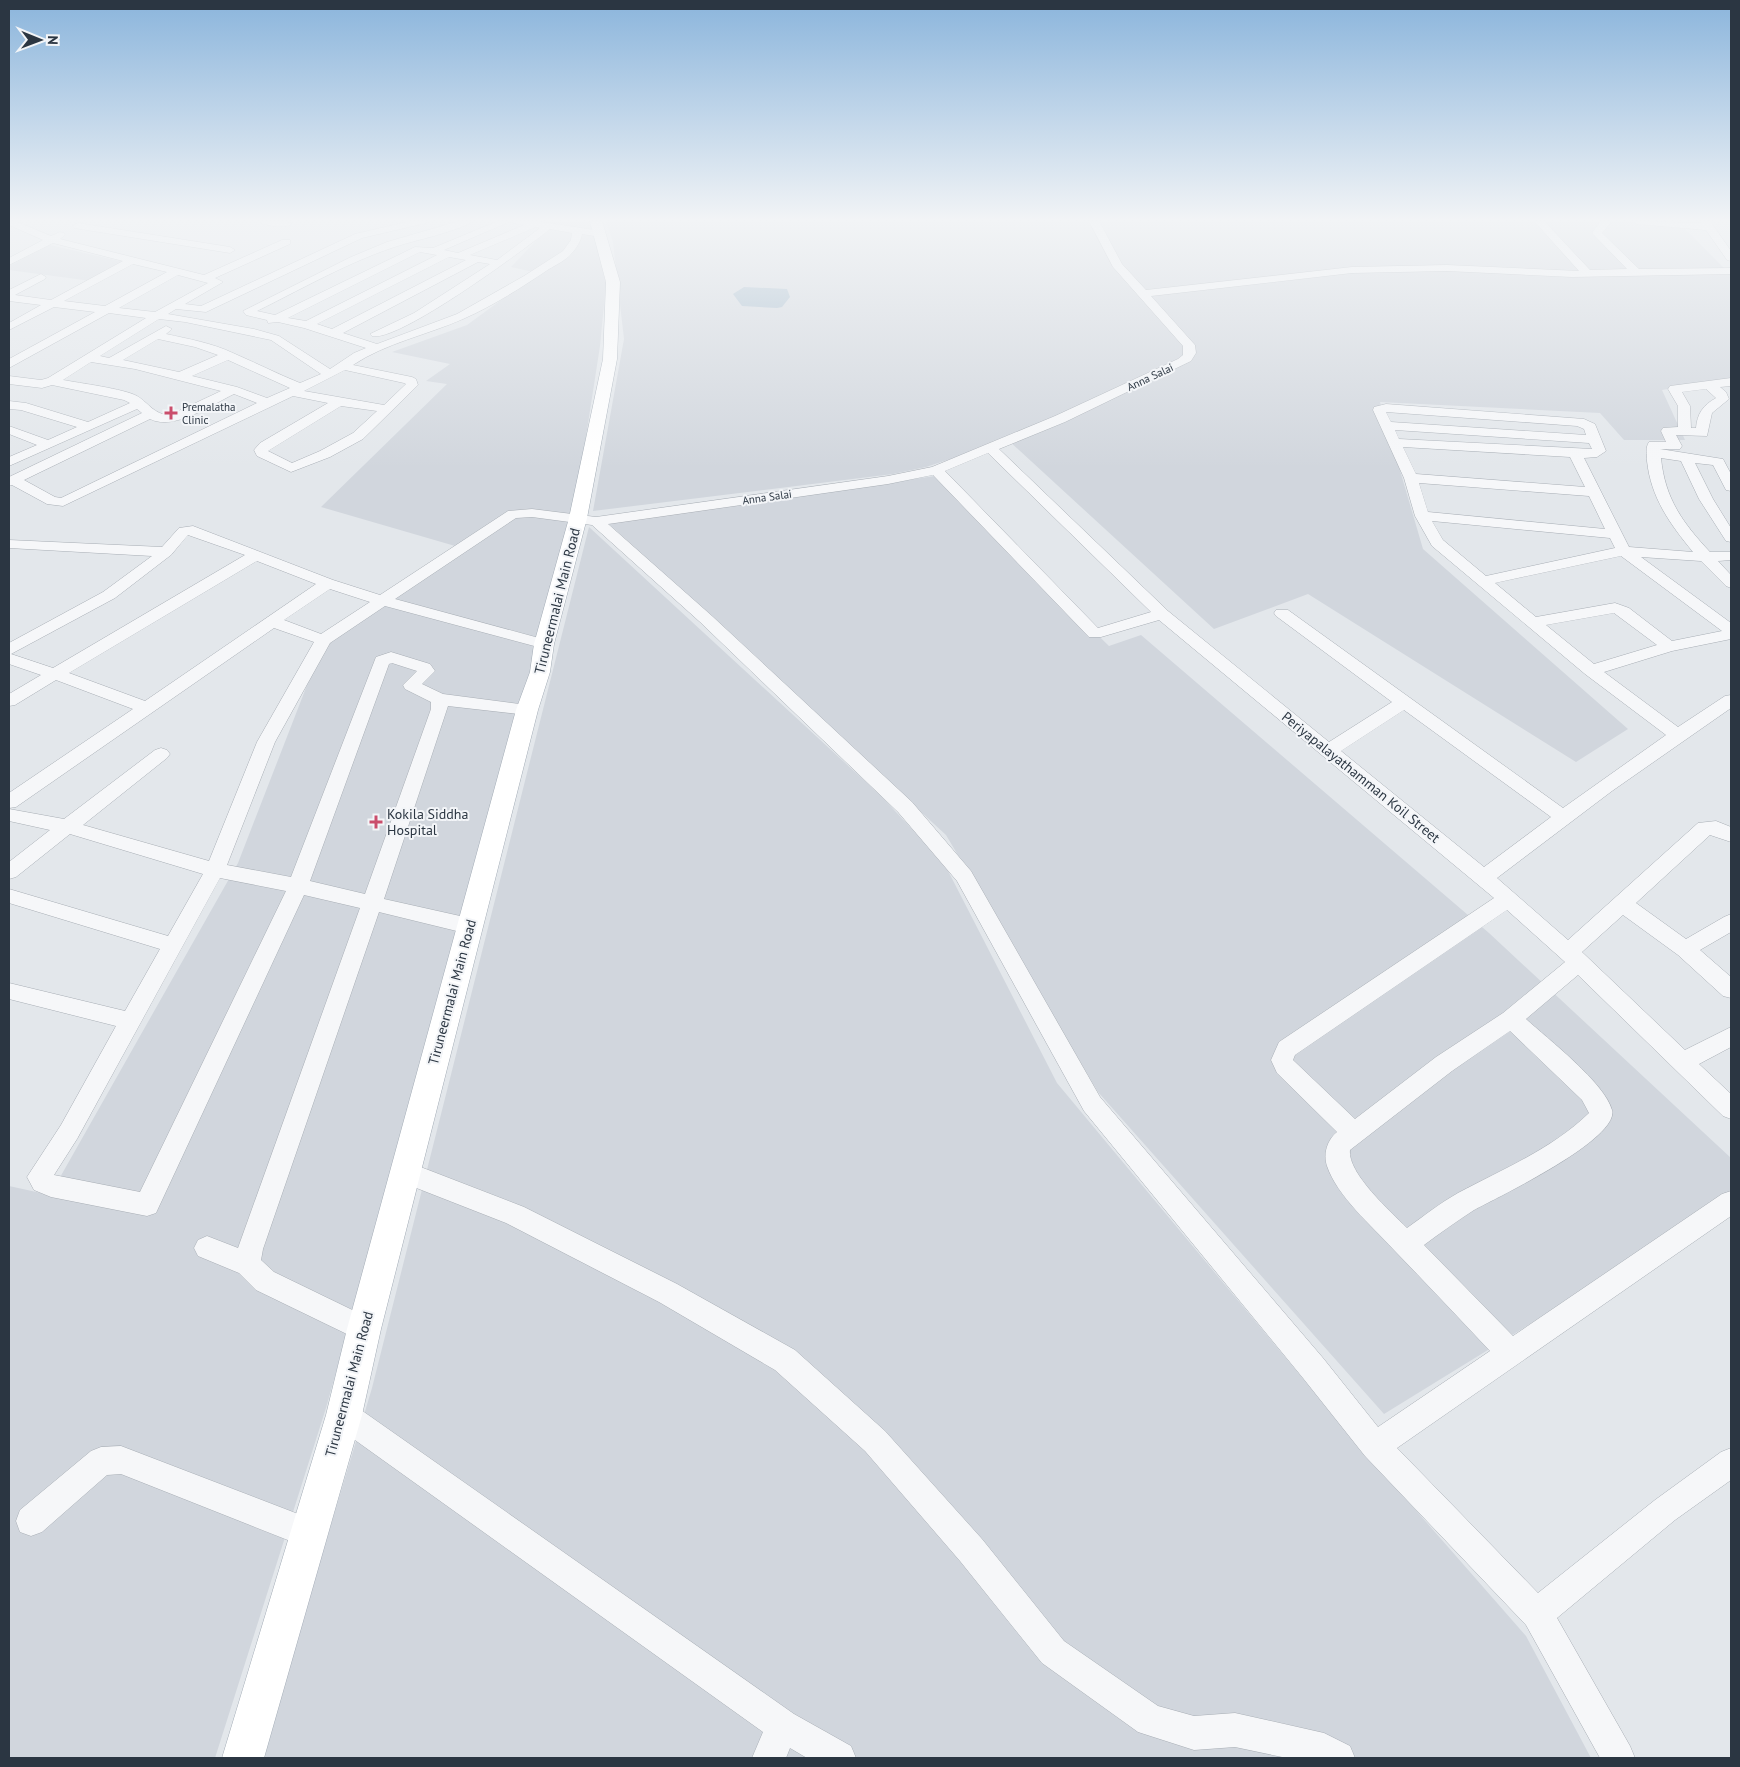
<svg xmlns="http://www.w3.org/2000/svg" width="1740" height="1767" viewBox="0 0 1740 1767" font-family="'PT Sans',sans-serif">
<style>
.built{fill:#d1d6dd}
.water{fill:#a0b7c9}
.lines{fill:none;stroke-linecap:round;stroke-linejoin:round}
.minor-casing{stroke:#a8aeb5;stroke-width:1}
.major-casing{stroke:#a3acb6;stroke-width:1}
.minor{fill:#f6f7f9;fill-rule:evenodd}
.major{fill:#fff;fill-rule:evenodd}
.poi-dot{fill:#ca4e6c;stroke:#f3f5f8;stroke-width:2}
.labels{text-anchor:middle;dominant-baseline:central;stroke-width:4;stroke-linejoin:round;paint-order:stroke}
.far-street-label{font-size:11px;fill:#2b3642;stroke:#f3f5f8}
.far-poi-label{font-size:11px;fill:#2b3642;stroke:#f3f5f8;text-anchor:start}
.street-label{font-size:14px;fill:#2b3642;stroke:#f3f5f8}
.poi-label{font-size:14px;fill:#2b3642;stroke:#f3f5f8;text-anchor:start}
</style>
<rect width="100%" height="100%" fill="#e3e7eb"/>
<g class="built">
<polygon points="519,221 589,221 606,283 600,346 572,527 326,1408 215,1758 9,1758 9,1186 50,1195 238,863 323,644 462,548 321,507 447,384 426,381 450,364 392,352 467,325 538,273 511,267 550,226"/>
<polygon points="606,221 1663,221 1679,223 1731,275 1731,378 1662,390 1685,440 1624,440 1600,413 1380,402 1423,549 1628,729 1576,762 1308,594 1214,629 1008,440 926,467 893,474 593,511 624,339 613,242"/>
<polygon points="50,245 124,262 91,281 9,270 9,266"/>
<polygon points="935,476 1109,646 1141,635 1489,933 1731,1158 1731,1200 1384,1414 1098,1092 946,835 608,523"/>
<polygon points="589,527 880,795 944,863 1057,1083 1350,1435 1526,1636 1591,1758 261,1758 372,1388"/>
</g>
<polygon class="water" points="744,287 787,289 790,297 782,307 777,308 742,306 733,294"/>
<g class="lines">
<defs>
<g id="minor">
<path d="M9,221h6l36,15 9,-4 4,1 1,2 -5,4 144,36 78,-35h8v4l-75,34 8,4 -38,22 16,2 154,-72 56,-13h17l-2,2 -64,15 -156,74 -30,-3 -8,5 86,15 25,7 51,33 24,-16 12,-5 -62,-20 -26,-6 -10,1 -1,-3 -21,-5 -3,-4 108,-54 36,-15 72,-21h14c-8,7 -46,17 -58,20 -55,14 -107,45 -158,70l18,4 140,-68 18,1 65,-27h13l-67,29 14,3 66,-28 -11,-2 -2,-2h24l66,10 5,3 -5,3 -19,-3c-1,7 -6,15 -11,20 -5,6 -15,11 -22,15 -27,18 -56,37 -86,50 -36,16 -77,24 -110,46l59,12 4,2 2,6 -55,54 -33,18 -39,15 -34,-16 -3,-6 6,-7 68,-40 -35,-7 -230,110 -16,-2 -35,-19 -3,1v-9l133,-64 -5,-4 -128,57v-9l28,-12 -28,-11v-8l39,14 29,-13 -56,-17 -12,-1v-8l17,2 62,19 42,-19 -6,-3 -72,-15 -10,3 -33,-4v-8l32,4 7,-2 98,-60 -37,-5 -100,55v-9l86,-47 -41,-5 -45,23v-7l32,-18 -32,-4v-11l32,-16 5,3 -1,2 -30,16 36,5 72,-39 -70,-18 -44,22v-7l34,-18 -34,-15zM536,227l4,1 -43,32 -27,-5zM550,229l22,4 -1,7 -8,11 -39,25 -67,38 -80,30 -34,-11 135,-71 12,2 -76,49 -44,21 2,2c26,7 153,-87 178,-107zM420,252l17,3 -131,66 -18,-3zM449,257l17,3 -134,69 -15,-5zM133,264l34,8 -62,34 -41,-5zM178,275l30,8 -53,29 -36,-4zM159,319l26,3 86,18 50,34 -21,9c-22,-9 -44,-20 -67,-30 -21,-10 -44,-14 -67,-19l6,-5 -6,-3 -57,32 -9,-2zM158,339l37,8 23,8 -39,17 -56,-12zM228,360l62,28 -23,10 -30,-11 -45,-11zM91,362l44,7 86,22 -51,24c-16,0 -21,-12 -33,-19 -12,-7 -58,-13 -74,-16zM345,370l59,13 2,1 -22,21 -80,-14zM234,394l23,9 -196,95 -6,-1 -31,-17 126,-61c24,12 61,-14 84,-25zM341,406l36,5 -24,22 -33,18 -28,12 -24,-12z"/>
<path d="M258,221h28l6,3c-7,5 -27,2 -34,-3z"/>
<path d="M1089,221h10l23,43 24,26 206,-23 95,-2 132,6 -45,-50h10l46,49 37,-1 -35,-36 9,-12h11l-10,12 37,36 92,-1v6l-159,3 -125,-6 -95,2 -201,23 44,49 1,8 -5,8 -126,61 -66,27 169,162 161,131 63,-40 -116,-86 -2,-3 2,-3h12l275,198 103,-73 -81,-61 -153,-128 -17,-30 -11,-38 -31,-68 1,-3 12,-3 198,15 11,5 11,27 -9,6 -13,1 45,89 64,5c-23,-28 -42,-54 -46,-91 0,-7 -2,-13 2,-19h17l-5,-11 2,-3 15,-1v-21l-10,-17 2,-3 61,-8v8l-11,1 6,5 3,7 -17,14 -5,23 -31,-1 6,11 -2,3h-20l63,10 8,15v17l-5,-1 -13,-25 -18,-2 18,36 18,29v14l-5,-1 -27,-42 -18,-38 -20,-3c4,41 22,65 49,94h21v8l-13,1 13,14v13l-5,-2 -25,-25 -60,-4 90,66v16l-59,12 -68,21 74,55 47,-31 6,-1v13l-119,83 -115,87 71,62 130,-117 18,-2 15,6v15l-21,-7 -74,68 50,36 38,-22 7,-3v18l-31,18 31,27v21l-8,-2 -45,-41 -55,-40 -41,37 103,98 46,-23v20l-32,17 32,30v25l-8,-3 -145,-141 -52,44c22,20 79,64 86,91 8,29 -114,87 -138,100 -17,11 -34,23 -50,35l89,91 209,-142 9,-3v25l-334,232 141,145 117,-93 66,-48 10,-4v32l-56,40 -118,98 73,128 5,12h-35l-74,-133 -161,-169 -62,-78 -219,-267 -127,-230 -59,-69 -198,-190 -108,-97 -60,-8 -16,1 -121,81 155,42 2,3 -2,3h-12l-153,-41 -55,37 -55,99 -48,123 64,12 85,-220 15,-5 39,12 5,7 -13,13 21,10 84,11 6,1 3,4 -3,4 -6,1 -79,-9 -64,193 85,19 7,2 3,6 -3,6 -7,2 -90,-22 -116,337 -2,11 13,12 99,48 4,9 -4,9 -9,4 -9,-4 -99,-48 -17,-17 -41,-17 -4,-8 4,-8 9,-4 31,12 122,-340 -56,-13 -148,318 -9,3 -96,-19 -17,-7 -7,-13 34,-52 55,-99 -107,-27v-16l116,28 35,-62 -151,-46v-14l159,47 35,-62 -133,-40 -54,43 -7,2v-17l41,-32 -41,-9v-12l55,10 91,-69 6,-2 6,2 3,4 -3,4 -84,67 126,36 48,-119 57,-100 -40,-14 -258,179 -7,1v-15l124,-84 -77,-29 -41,25 -6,1v-12l32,-19 -32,-11v-21l94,-51 49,-36 -143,-8v-8l153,7 17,-19 14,-2 140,54 47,15 128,-84 24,-2 64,8 292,-41 44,-9 123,-51 123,-57 5,-4v-9l-70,-79zM1706,389l10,9c-13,7 -19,16 -20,30h-5l-1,-22 -8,-14zM1386,412l191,14 7,3 2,6 -195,-13zM1395,430l194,13 3,6 -193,-10zM1403,447l167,10 15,30 -169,-13zM988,453l163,159 -53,16 -153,-157zM933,475l156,162h12l58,-17 335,278 -215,144 -8,18 6,13 60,59c-10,8 -14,22 -10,34 10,30 45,60 66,83 33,34 65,68 97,102l-112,76 -55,-69 -223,-261 -129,-226 -59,-69 -200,-186 -104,-92 280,-40zM1419,483l170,13 16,33 -177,-17zM1432,521l178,17 5,10 -129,28 -43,-36zM188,535l57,20 -192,113 -42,-14 104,-56 56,-43zM1621,556l101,75 -50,10 -43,-33 -14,-5 -79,14 -41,-34zM257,561l59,23 -171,117 -76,-28zM330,589l40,13 -49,32 -37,-14zM1614,613l43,32 -63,19 -48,-39zM392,663l25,8 -14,14 2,4 26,13v7l-66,185 -55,-13 79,-217zM1404,710l147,107 -67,50 -143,-116zM220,878l66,13 -146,301 -86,-17 23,-36zM1507,910l58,52 -62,51 -67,44 -81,62 -62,-59 2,-5zM1510,1031l72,69 7,13c-37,36 -86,56 -131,80 -18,10 -34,23 -51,35 -16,-16 -60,-55 -57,-78l102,-79z"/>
<polygon points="1632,221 1702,223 1700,221 1710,221 1731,251 1731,261 1727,260 1706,230 1637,224"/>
<polygon points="78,223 230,247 235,250 230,253 74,228 73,226"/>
<polygon points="405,1161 524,1207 677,1284 795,1350 885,1431 982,1539 1064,1641 1158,1706 1194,1716 1235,1713 1324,1733 1350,1746 1355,1758 1287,1758 1235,1747 1194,1750 1138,1732 1042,1663 960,1561 865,1451 775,1370 659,1302 506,1223 396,1180 393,1172 396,1164"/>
<polygon points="344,1401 354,1405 794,1714 851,1746 856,1758 807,1758 790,1748 786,1758 752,1758 763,1732 334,1425 330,1415 334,1405"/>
<polygon points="121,1446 319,1522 323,1533 319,1544 308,1548 121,1474 107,1475 42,1532 31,1536 20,1532 16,1521 20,1510 91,1451 101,1447"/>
</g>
<polygon id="major" points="590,221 602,221 620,282 617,359 587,518 554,644 550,672 538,710 381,1329 362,1415 264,1758 222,1758 326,1415 347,1329 516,710 530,672 534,644 569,518 603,359 606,282"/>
</defs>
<use href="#minor" class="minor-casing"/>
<use href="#major" class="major-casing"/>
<use href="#minor" class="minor"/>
<use href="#major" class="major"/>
</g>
<linearGradient id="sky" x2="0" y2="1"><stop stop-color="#8bb5dc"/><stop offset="0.47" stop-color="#f2f4f6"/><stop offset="1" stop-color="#f2f4f6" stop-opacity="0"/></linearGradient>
<rect width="1740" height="468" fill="url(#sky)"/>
<g class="poi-dot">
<path d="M168.5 405.5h5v5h5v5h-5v5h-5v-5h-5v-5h5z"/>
<path d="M373.5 814.5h5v5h5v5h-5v5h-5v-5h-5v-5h5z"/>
</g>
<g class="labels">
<g class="far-street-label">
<text transform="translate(1150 377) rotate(-25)">Anna Salai</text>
<text transform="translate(767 497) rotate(-8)">Anna Salai</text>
</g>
<g class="far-poi-label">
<text x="182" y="407">Premalatha<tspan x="182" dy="13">Clinic</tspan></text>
</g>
<g class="street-label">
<text transform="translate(557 601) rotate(-76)">Tiruneermalai Main Road</text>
<text transform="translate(1361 777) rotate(39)">Periyapalayathamman Koil Street</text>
<text transform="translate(452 992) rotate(-75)">Tiruneermalai Main Road</text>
<text transform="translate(349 1384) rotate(-75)">Tiruneermalai Main Road</text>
</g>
<g class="poi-label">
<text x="387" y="814">Kokila Siddha<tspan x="387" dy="16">Hospital</tspan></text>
</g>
</g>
<rect width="1740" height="1767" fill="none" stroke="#2b3642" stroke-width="20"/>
<g transform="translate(40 40) rotate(91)" stroke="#f3f5f8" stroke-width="4" paint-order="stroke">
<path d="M0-4L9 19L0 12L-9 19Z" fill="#2b3642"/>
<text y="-8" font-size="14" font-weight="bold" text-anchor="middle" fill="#2b3642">N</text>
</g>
</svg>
